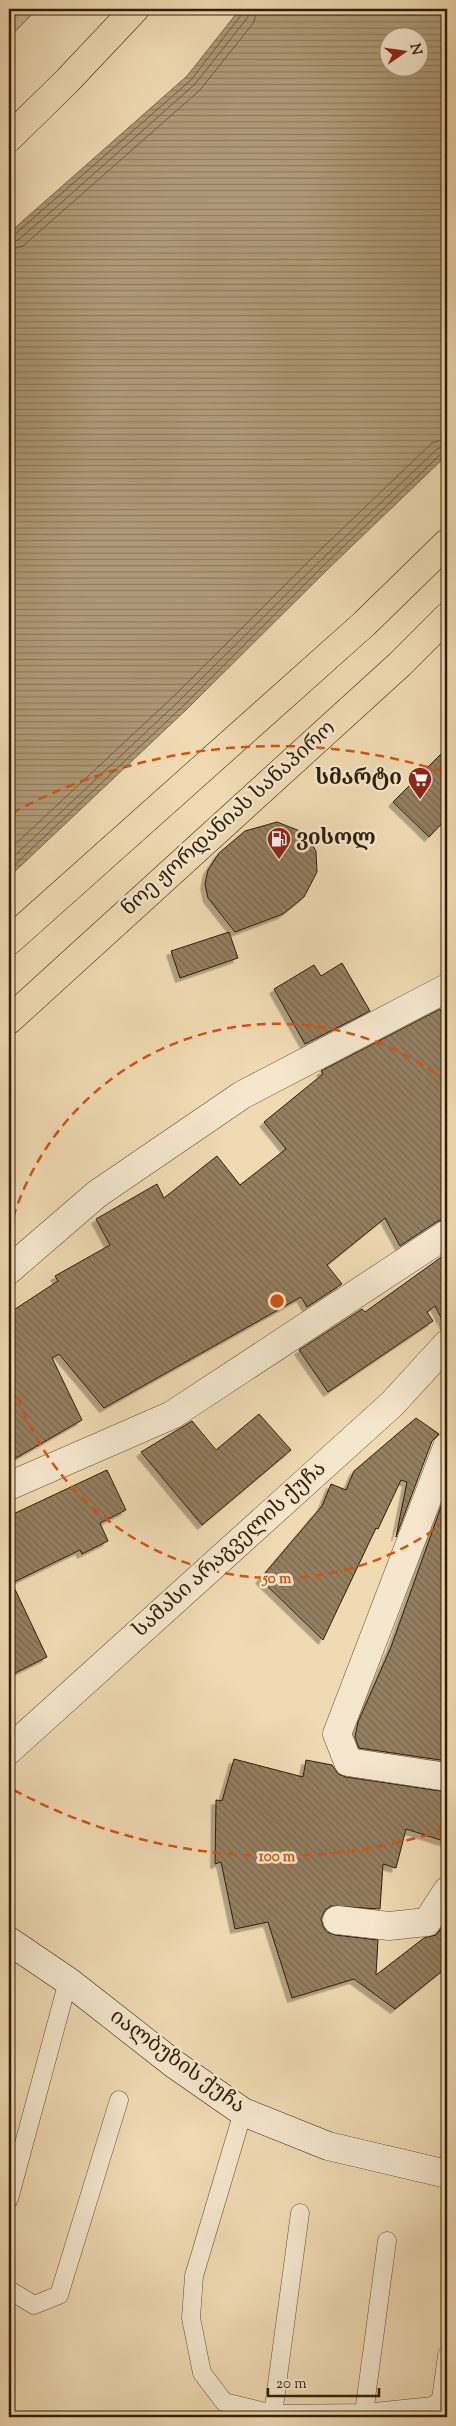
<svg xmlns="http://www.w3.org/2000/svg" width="456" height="2426" viewBox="0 0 456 2426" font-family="'Sorts Mill Goudy','Noto Serif Georgian',serif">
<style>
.park{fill:url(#park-dots);stroke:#806c4e}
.water{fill:url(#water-rules);stroke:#7d684a;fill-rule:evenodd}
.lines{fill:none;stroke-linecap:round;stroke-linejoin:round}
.shore{stroke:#705c3f;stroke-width:1}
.building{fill:url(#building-back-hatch);stroke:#311d06;filter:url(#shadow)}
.lane-casing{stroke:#614c31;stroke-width:19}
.street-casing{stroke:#614c31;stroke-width:29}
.secondary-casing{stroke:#311d06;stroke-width:29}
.primary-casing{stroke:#311d06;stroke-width:29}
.highway-casing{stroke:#311d06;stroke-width:29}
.lane{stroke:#f5e7ce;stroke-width:18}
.street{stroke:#f5e7ce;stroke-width:28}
.secondary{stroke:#f5e7ce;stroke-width:28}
.primary{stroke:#f0dab3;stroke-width:28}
.highway{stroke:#f0dab3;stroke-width:28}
.ring{fill:none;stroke:#d6530b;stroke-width:2.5;stroke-dasharray:9 6}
.labels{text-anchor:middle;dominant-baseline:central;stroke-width:5;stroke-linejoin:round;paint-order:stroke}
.poi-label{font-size:21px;font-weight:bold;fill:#311d06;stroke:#f5e7ce;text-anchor:end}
.street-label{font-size:21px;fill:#311d06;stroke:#f5e7ce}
.centre{fill:#d6530b;stroke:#f5e7ce;stroke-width:2.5}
.ring-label{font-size:15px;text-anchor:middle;font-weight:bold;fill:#d6530b;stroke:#f5e7ce;stroke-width:5;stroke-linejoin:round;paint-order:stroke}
</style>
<defs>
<pattern id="park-dots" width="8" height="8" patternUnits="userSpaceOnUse" patternTransform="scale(1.25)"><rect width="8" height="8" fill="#d0ba96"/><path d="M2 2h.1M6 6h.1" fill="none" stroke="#b39f80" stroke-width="1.8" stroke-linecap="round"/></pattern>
<pattern id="water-rules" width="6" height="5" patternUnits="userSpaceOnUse" patternTransform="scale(1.25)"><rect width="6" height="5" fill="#af9a78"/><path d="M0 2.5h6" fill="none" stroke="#8f7d60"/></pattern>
<pattern id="building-back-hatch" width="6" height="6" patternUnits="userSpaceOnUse" patternTransform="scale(1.25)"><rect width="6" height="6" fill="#947f60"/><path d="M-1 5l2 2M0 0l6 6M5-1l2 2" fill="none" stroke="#79674d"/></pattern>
<filter id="shadow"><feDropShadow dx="-4.5" dy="4.5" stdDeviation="0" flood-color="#0004"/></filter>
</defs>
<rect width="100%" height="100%" fill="#f0dab3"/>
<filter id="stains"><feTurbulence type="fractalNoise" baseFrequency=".004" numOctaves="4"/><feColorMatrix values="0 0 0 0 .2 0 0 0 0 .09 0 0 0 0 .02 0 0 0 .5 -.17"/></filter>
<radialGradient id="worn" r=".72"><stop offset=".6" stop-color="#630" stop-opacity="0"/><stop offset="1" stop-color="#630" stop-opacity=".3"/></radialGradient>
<polygon class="park" points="9,9 37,9 9,38"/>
<path class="water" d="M240,9h207v446l-118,113 -142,141 -178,168v-644l178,-157zM388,38h30v30h-30z"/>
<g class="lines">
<g class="shore">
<polyline points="9,236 14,235 191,80 242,14 244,9"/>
<polyline points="9,243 18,240 53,210 195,84 248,17 250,9"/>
<polyline points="9,250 23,246 200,90 254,22 257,9"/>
<polyline points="9,850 174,696 316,554 432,443 447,438"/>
<polyline points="9,861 179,701 321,560 437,449 447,445"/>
<polyline points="9,870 183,706 325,564 442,453 447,452"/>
</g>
</g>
<g class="building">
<polygon points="447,748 447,818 429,837 393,802"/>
<polygon points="277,822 305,833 316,851 317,872 304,897 283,914 235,932 208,898 205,884 208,870 219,853 245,831"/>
<polygon points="229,932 238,958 180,978 171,951"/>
<polygon points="342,963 370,1011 305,1044 274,989 314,965 321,976"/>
<polygon points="440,1009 447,1023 447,1219 438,1221 400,1246 385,1218 327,1265 342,1284 307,1307 301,1297 104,1408 59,1354 52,1358 82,1420 9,1462 9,1313 58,1281 55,1276 110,1245 96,1219 157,1184 164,1198 217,1156 240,1185 286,1149 264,1122 323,1074 321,1071"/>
<polygon points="447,1253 447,1329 435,1306 427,1312 433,1321 328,1392 299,1350 362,1309 365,1312"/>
<polygon points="259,1414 291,1450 202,1525 141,1452 192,1421 216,1450"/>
<polygon points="416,1418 439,1434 432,1441 396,1537 407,1482 401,1480 378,1529 376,1528 323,1640 260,1579 322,1506 331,1484 346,1490 354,1471"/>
<polygon points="107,1470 126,1510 100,1523 108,1541 82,1554 80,1550 12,1583 47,1657 9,1676 9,1516"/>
<polygon points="447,1490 447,1761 359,1748 355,1737 358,1722 391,1647"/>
<polygon points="234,1759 303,1777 306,1760 332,1765 338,1774 346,1777 447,1792 447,1842 406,1829 396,1868 383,1864 380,1909 331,1906 325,1910 321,1919 323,1926 327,1932 335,1935 378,1940 376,1975 424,1938 436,1935 447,1920 447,1967 395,2009 354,1979 292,1998 268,1922 235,1929 221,1862 215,1864 216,1800 222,1801"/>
</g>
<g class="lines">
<defs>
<g id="lane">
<polyline points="243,2112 194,2276 191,2318 202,2373 224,2402 273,2414"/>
<polyline points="9,2199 68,1981"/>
<polyline points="300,2213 273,2414 364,2413 433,2406 441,2399 447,2355"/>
<polyline points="9,2290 34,2305 59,2295 119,2100"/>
<polyline points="364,2413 387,2241"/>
</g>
<g id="street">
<polyline points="9,1270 97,1194 242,1095 447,988"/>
<polyline points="447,1447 337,1734 348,1762 447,1777"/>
<polyline points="9,1486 172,1415 447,1234"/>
<polyline points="9,1750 392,1404 447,1344"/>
<polyline points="337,1920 389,1926 427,1922 447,1891"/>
</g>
<polyline id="secondary" points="9,1941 68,1981 174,2064 243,2112 328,2146 447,2174"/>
<g id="primary">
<polyline points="9,941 364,624 447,543"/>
<polyline points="9,1020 400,664 447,617"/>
</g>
<polyline id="highway" points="9,138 68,80 135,9"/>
</defs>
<use href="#lane" class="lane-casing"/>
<use href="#street" class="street-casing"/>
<use href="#secondary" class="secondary-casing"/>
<use href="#primary" class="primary-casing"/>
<use href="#highway" class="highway-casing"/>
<use href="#lane" class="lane"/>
<use href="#street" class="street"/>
<use href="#secondary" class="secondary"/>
<use href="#primary" class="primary"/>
<use href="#highway" class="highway"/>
</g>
<g class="ring">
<path d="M446 1521A277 277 0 0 1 9 1370M9 1232A277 277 0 0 1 446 1081"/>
<path d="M444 1830A555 555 0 0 1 12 1789M12 813A555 555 0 0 1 444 772"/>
</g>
<defs>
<symbol id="supermarket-pin" viewBox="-11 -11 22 30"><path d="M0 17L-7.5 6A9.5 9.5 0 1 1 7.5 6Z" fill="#8f2418" stroke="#f5e7ce"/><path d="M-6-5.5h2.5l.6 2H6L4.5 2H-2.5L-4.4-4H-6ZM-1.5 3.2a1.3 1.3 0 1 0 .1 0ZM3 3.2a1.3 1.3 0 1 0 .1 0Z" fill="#fff"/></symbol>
<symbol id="fuel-pin" viewBox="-11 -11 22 30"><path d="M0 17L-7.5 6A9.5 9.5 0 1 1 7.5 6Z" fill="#8f2418" stroke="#f5e7ce"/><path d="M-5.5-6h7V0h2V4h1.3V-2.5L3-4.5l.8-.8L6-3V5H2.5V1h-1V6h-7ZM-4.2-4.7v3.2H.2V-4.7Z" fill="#fff"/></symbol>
</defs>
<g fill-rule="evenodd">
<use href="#supermarket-pin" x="406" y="765" width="28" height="38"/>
<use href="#fuel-pin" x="265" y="825" width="28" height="38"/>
</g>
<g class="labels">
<g class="poi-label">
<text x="402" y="779">სმარტი</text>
<text x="296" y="839" text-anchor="start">ვისოლ</text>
</g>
<g class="street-label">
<text transform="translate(229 819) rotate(-42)">ნოე ჟორდანიას სანაპირო</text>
<text transform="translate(230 1550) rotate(-42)">სამასი არაგველის ქუჩა</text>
<text transform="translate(177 2062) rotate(36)">იალბუზის ქუჩა</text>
</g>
</g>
<circle cx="277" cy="1301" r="8" class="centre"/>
<g class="ring-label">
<text x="277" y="1583">50 m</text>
<text x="277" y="1861">100 m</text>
</g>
<rect width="456" height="2426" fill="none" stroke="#f0dab3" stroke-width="30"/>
<rect x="10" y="10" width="436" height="2406" fill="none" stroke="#311d06" stroke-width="2.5"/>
<rect x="15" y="15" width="426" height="2396" fill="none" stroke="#311d06"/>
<g transform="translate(404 52) rotate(77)"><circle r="24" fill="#f5e7ce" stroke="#a7967e"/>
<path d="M0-4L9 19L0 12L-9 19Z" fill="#8f2418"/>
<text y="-8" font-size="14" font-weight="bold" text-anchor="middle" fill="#311d06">N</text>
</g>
<path d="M268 2388v8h111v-8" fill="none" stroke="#311d06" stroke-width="2.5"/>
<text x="276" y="2388" font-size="15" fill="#311d06" stroke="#f5e7ce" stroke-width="4" paint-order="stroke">20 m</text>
<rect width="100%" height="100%" filter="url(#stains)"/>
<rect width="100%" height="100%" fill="url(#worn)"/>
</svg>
